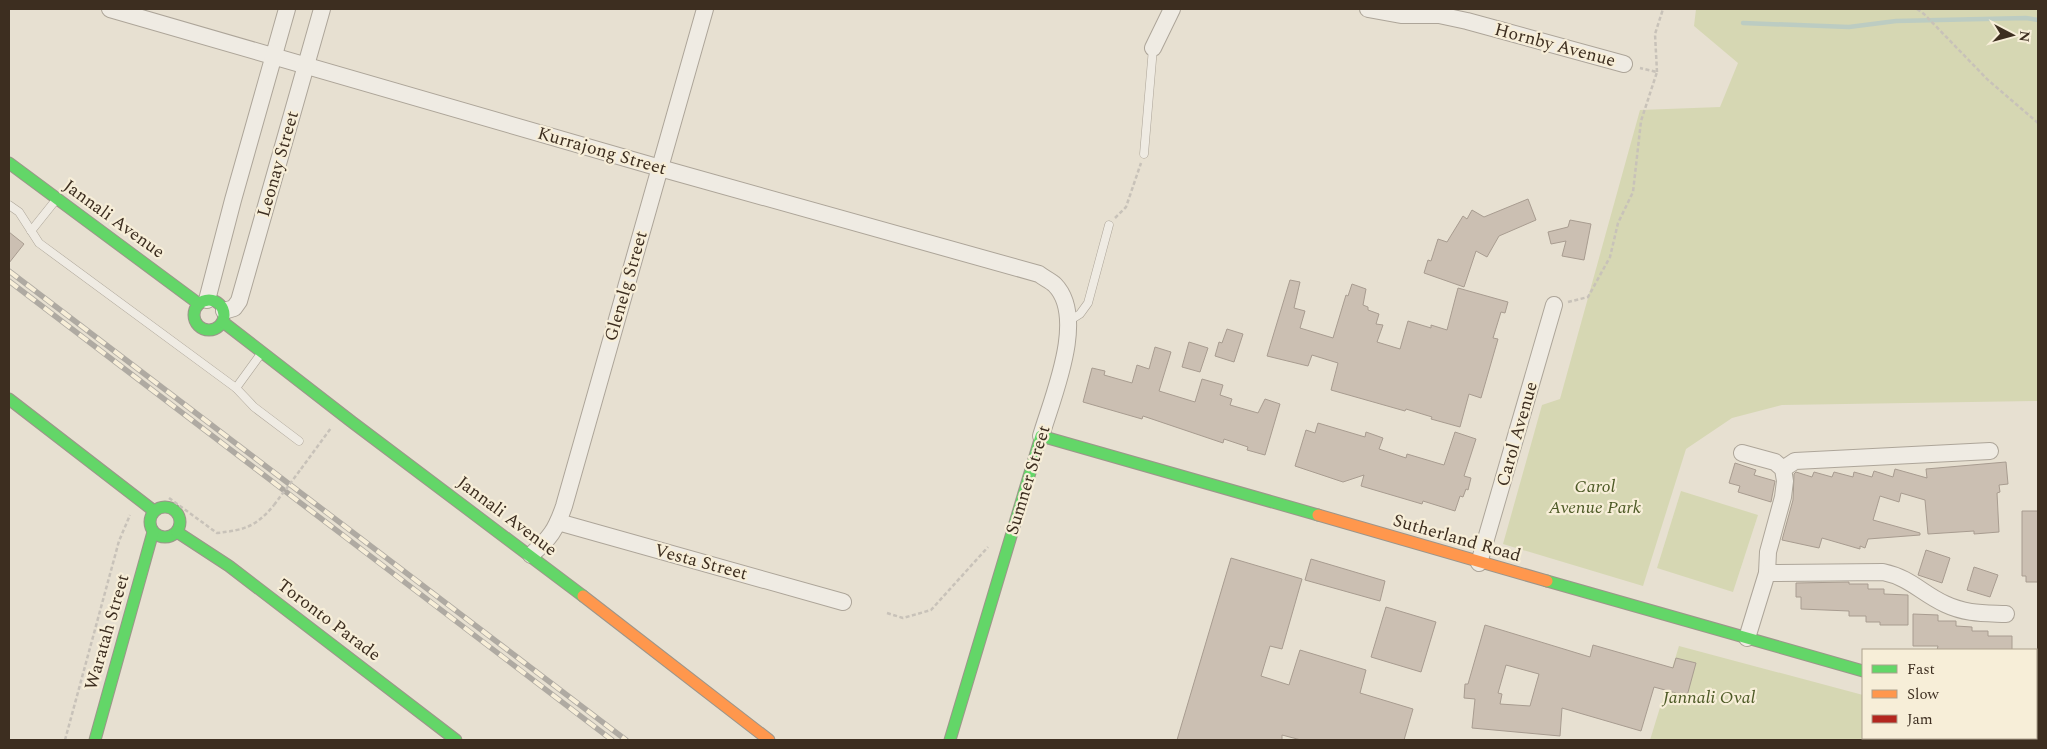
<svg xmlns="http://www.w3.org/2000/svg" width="2047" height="749" viewBox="0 0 2047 749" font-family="Spectral,serif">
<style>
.green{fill:#d6d7b3}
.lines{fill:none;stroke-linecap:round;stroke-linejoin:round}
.stream{stroke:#bcccc2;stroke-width:4.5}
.building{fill:#cbbfb2;stroke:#a89c90;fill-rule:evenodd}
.lane-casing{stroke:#ada599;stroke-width:9}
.street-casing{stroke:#ada599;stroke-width:18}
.fast-casing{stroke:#9c958a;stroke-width:13}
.slow-casing{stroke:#9c958a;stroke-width:13}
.jam-casing{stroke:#9c958a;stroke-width:13}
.path{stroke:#c8c2b9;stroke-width:2.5;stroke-dasharray:4 2.5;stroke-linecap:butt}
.lane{stroke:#efebe3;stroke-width:8}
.street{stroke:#efebe3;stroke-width:16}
.fast{stroke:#63d668;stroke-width:11}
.slow{stroke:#ff974d;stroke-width:11}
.jam{stroke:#b3261e;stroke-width:11}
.rail-casing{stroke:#afaaa2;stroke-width:5.5}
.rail{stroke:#f7eed8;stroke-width:4;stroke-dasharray:11;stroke-linecap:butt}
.path-bridge{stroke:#c8c2b9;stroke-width:2.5;stroke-dasharray:4 2.5;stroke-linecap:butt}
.labels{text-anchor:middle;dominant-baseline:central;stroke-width:4.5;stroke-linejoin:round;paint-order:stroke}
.street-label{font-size:18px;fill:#3d2e20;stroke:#f7eed8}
.park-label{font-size:18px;font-style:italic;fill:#4d5a26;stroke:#f7eed8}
</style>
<rect width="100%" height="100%" fill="#e7e0d1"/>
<g class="green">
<polygon points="1696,9 2038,9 2038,401 1782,405 1732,418 1686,449 1643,586 1503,544 1542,405 1560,399 1640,110 1720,107 1738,63 1694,26"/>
<polygon points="1681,491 1758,515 1733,592 1657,568"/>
<polygon points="1679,646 1863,695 1863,738 2025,738 2034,740 1650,740"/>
</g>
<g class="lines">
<polyline class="stream" points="1743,23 1849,27 1896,21 2026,18 2038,20"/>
</g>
<g class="building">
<polygon points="1528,199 1536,220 1499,236 1487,257 1476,251 1464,287 1424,273 1428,260 1431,261 1438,239 1447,242 1463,216 1467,219 1472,210 1484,217"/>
<polygon points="1570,220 1591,224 1584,260 1562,256 1566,241 1551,244 1548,232 1568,227"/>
<polygon points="9,232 24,244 9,263"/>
<polygon points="1290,280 1300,282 1294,308 1305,311 1300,328 1333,338 1346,295 1348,296 1352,284 1366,289 1363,305 1368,307 1368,310 1379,314 1376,324 1383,325 1377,342 1400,349 1408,321 1431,328 1431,325 1447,330 1458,288 1508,302 1505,313 1501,312 1493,338 1498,339 1481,398 1469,394 1460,427 1431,419 1432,417 1406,409 1405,411 1331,390 1338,363 1312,355 1308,366 1267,356"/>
<polygon points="1227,329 1243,334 1234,362 1215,356 1219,342 1222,343"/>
<polygon points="1189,342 1208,348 1200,372 1182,367"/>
<polygon points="1155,347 1171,352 1159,391 1195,402 1202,379 1223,385 1220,395 1232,399 1230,405 1258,413 1265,399 1280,404 1265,455 1247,450 1248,447 1224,439 1223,443 1143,416 1142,419 1083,402 1092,368 1105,371 1104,375 1132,383 1137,365 1149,369"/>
<polygon points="1318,423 1365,437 1366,432 1383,438 1379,449 1406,458 1407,454 1444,465 1455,432 1476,439 1464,476 1471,478 1468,490 1466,489 1463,497 1460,496 1455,511 1423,501 1422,504 1361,486 1364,475 1343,482 1295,466 1306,430 1315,433"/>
<polygon points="2006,462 2008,484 1999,485 2000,492 1997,493 1999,532 1974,534 1974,531 1928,534 1925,500 1901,493 1899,502 1880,496 1873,520 1920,533 1920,535 1868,539 1865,548 1860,546 1860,549 1822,538 1819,548 1782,540 1793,500 1794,474 1796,472 1812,477 1814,472 1832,477 1834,472 1853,477 1854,472 1872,477 1874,471 1893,477 1895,469 1927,478 1926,469"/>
<polygon points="1735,463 1756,470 1754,475 1775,481 1771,502 1738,492 1740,486 1729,483"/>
<polygon points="2022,511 2038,511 2038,582 2026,582 2026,576 2022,576"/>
<polygon points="1926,550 1950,558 1942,583 1918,575"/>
<polygon points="1231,558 1302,579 1282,649 1270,646 1261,676 1289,685 1300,650 1366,670 1360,693 1413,709 1404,740 1301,740 1282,735 1282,740 1177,740"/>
<polygon points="1311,559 1385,581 1380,601 1305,580"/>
<polygon points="1974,567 1998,575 1990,597 1967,590"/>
<polygon points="1849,582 1849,584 1868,584 1868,589 1884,589 1884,594 1908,595 1908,625 1880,625 1880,622 1866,622 1866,616 1849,616 1849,611 1801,609 1801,597 1796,597 1796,583"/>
<polygon points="1386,607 1436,622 1421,672 1371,657"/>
<polygon points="1913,614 1938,615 1938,621 1956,621 1956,626 1972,627 1972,631 1988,631 1988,636 2012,636 2012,650 1937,650 1938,646 1913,646"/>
<path d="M1485,625l105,32 3,-12 80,23 3,-10 20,5 -9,33 -33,-9 -13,44 -79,-23 -2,28 -88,-8 3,-29 -11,-1 1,-14h3zM1506,665l33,9 -9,32 -30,-2 2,-10 -4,-1z"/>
</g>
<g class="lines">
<defs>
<g id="lane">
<polyline points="1144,154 1153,48"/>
<polyline points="9,205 19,212 39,243 236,388 254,407 299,441"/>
<polyline points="31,231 55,201"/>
<polyline points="1069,321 1080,314 1088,303 1109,225"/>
<polyline points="236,388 260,355"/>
</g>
<g id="street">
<path d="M110,9l550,159 379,106c5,4 12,7 16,11 32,33 -3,113 -14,151"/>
<polyline points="1368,9 1401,15 1439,15 1467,21 1624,64"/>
<polyline points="1153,48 1172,9"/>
<polyline points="207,300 233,200 287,9"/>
<polyline points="224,311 234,308 239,301 322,9"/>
<polyline points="1742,453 1775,462 1783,469 1785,481 1783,497 1768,552 1767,573 1747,638"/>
<polyline points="1783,469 1795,461 1990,451"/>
<polyline points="558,522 843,602"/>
<path d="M531,555c19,-17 25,-25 33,-49l141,-497"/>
<polyline points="1479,563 1554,305"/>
<path d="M1767,573l116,-1c28,6 38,21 62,32 21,10 39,9 61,10"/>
</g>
<g id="fast">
<polyline points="9,163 199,304"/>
<circle cx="209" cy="315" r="15"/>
<polyline points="223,322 352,422 583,596"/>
<polyline points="9,399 154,511"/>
<circle cx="165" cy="522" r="15"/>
<polyline points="177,532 229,566 456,740"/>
<polyline points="1547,581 1863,671"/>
<polyline points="95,740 153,532"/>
<polyline points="950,740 1041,436 1318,515"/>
</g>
<g id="slow">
<polyline points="1318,515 1547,581"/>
<polyline points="583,596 769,740"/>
</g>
<polyline id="jam" points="2036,721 2038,722"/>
</defs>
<use href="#lane" class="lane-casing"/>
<use href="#street" class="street-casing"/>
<use href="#fast" class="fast-casing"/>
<use href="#slow" class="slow-casing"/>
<use href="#jam" class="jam-casing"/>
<g class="path">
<polyline points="1917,9 1924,14 1988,80 2038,123"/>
<polyline points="1657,72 1655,34 1663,9"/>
<polyline points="1115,218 1126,207 1141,163"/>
<polyline points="1568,302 1588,297 1610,257 1618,223 1633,192 1641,121 1657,72 1640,68"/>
<polyline points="301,469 331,428"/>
<path d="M169,498l48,35c27,-3 39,-6 57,-28"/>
<polyline points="887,613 903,618 931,610 988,547"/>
<polyline points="65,740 119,541 130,515"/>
</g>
<use href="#lane" class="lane"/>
<use href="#street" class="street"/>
<use href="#fast" class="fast"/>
<use href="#slow" class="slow"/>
<use href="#jam" class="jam"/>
<defs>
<g id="rail">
<polyline points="9,271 626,740"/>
<polyline points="9,281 612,740"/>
</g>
</defs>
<use href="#rail" class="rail-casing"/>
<use href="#rail" class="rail"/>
<polyline class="path-bridge" points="274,505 301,469"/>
</g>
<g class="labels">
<g class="street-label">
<text transform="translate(1555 45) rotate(15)">Hornby Avenue</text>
<text transform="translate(602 151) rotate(16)">Kurrajong Street</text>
<text transform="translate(278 164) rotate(-74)">Leonay Street</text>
<text transform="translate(114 219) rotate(36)">Jannali Avenue</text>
<text transform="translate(626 286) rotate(-74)">Glenelg Street</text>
<text transform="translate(1517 434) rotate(-74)">Carol Avenue</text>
<text transform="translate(1028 480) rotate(-73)">Sumner Street</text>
<text transform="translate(507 516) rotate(37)">Jannali Avenue</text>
<text transform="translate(1457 538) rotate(16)">Sutherland Road</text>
<text transform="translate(701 562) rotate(15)">Vesta Street</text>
<text transform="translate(329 620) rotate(37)">Toronto Parade</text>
<text transform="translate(107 632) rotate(-74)">Waratah Street</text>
</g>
<g class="park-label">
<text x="1595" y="486">Carol<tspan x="1595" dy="21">Avenue Park</tspan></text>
<text x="1709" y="697">Jannali Oval</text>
</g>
</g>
<rect width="2047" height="749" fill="none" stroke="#3d2e20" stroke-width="20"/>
<rect x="1862" y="649" width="175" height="90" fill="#f7eed8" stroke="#ada18e"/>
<rect x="1872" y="665" width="25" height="8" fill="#63d668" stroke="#ada18e"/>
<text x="1907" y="674" font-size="15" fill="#3d2e20">Fast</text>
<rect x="1872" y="690" width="25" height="8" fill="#ff974d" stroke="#ada18e"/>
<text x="1907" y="699" font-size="15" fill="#3d2e20">Slow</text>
<rect x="1872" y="715" width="25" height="8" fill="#b3261e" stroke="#ada18e"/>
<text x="1907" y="724" font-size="15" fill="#3d2e20">Jam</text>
<g transform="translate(2012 35) rotate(96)" stroke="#f7eed8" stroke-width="4" paint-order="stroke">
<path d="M0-4L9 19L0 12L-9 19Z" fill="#3d2e20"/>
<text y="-8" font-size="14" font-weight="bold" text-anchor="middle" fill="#3d2e20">N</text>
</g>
</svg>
